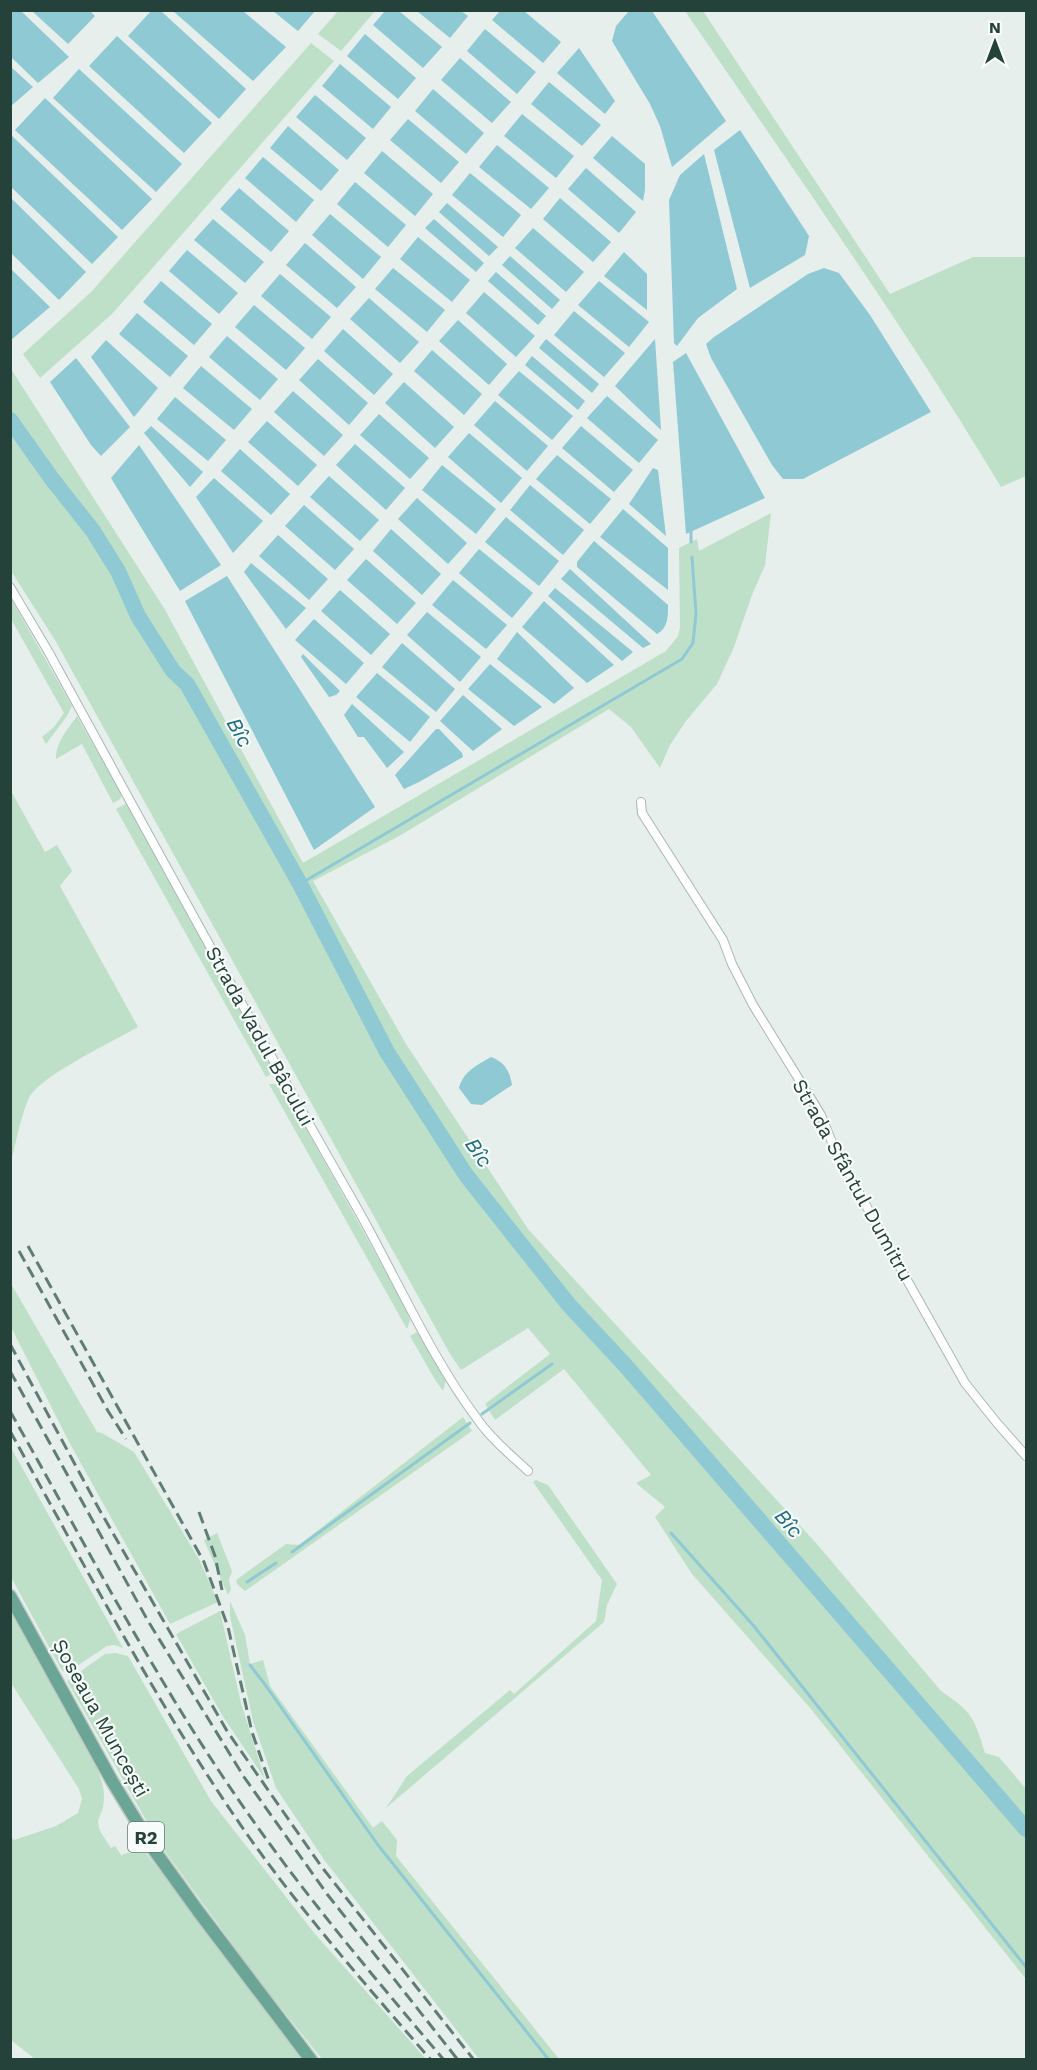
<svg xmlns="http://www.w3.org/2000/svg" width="1037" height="2070" viewBox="0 0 1037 2070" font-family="'Work Sans',sans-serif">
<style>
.green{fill:#bfe0c8}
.water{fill:#8ec9d4}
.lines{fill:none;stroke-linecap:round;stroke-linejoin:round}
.stream{stroke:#8ec9d4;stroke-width:3}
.river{stroke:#8ec9d4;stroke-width:16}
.minor-casing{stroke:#a8b8b2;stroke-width:10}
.primary-casing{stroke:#c2cac8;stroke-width:15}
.minor{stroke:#fff;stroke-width:8}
.primary{stroke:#6aa596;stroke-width:12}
.rail{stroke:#5f7d75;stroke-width:3;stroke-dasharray:12 6;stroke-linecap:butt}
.labels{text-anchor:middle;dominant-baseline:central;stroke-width:4.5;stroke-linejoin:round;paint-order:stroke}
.shield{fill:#f7fbf9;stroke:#637a73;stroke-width:1.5}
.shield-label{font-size:18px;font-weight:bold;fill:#24423a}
.street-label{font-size:20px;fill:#24423a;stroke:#f7fbf9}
.water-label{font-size:21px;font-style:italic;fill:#1c6f80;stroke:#f7fbf9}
</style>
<rect width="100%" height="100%" fill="#e6efeb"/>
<g class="green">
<polygon points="339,10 375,11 341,51 318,34"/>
<path d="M685,11h18l187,283 83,-37h53v219l-25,11c-98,-163 -209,-319 -316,-476z"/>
<polygon points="311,43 334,61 113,313 40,378 23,354 91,292"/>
<path d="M11,369l153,239 139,255 363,-212 12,-15 2,-9 -1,-79 18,-9 2,12 72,-38 -6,52 -13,30 -18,52 -17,37 -31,37 -16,24 -10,23 -29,-41 -22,-18 -208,126 -88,46 93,163 122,185 289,315 124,147c31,21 33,26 44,62l14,4 27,32v190l-215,-270 -119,-135 -37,-57 10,-10 -29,-24 15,-8 -87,-106 -69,51 -10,-16 65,-50 -22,-26 -67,42 -11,-16 -395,-714 -44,-69z"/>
<polygon points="10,597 72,706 67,716 46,744 42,737 54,727 64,713 11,619"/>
<path d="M77,716l45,79 -2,4 -7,4 -31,-59 -26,15c0,-17 12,-30 21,-43z"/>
<path d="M11,791l34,61 12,-7 15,26 -12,15 78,141c-24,14 -98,49 -109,71 -8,17 -13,45 -18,63z"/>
<polygon points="127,803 271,1065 270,1075 266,1077 116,809"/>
<polygon points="269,1084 275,1084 284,1089 398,1294 410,1320 407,1329"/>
<polygon points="10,1282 97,1432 102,1433 134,1452 199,1559 218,1602 170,1624 68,1440 11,1327"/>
<polygon points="417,1332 446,1380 443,1391 434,1378 410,1336"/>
<polygon points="463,1417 472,1431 245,1591 237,1584 236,1580 286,1544 299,1545"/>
<polygon points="10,1446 123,1648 114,1645 107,1646 68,1672 64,1672 61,1669 11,1577"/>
<polygon points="536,1480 548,1485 617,1584 607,1605 604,1622 386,1808 407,1776 510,1690 514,1694 596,1621 602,1580 533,1482"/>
<polygon points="217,1533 232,1571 229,1580 231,1589 228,1595 204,1540"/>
<polygon points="230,1601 245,1635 250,1664 263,1660 270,1686 373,1828 382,1821 397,1840 396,1856 559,2059 479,2059 325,1861 276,1788 253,1721 230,1616"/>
<path d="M10,1608l87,160c5,13 9,25 6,39 -1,5 -4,10 -5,14 0,11 8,18 13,27l4,-2 6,9 6,-2h19l159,206h-270l-24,-19v-203l3,3 42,-14 22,-13 4,-14 -3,-10 -68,-106z"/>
<polygon points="220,1611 241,1703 265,1779 222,1715 176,1634"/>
<polygon points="115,1653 128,1656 211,1801 315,1934 426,2059 322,2059 260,1982 159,1843 67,1681 105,1654"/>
</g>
<g class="water">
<polygon points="152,10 161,11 246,89 219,119 128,36"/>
<polygon points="10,11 21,11 69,57 38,83 11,57"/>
<polygon points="32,11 90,11 95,16 68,44"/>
<polygon points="173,11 243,11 286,47 253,81"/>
<polygon points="273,11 315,11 298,31"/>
<polygon points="385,11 399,11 442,47 423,68 373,25"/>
<polygon points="417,11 461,11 468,16 450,38"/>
<polygon points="500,11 524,11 561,42 543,63 492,20"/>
<polygon points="629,11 652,11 726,121 672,167 660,126 650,104 612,41 616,26"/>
<polygon points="485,29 536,72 517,94 467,51"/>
<polygon points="365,34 416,78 398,99 347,56"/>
<polygon points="117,36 212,123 184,153 89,66"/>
<polygon points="579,48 615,101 605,114 557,73"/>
<polygon points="460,58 511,102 492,123 441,80"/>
<polygon points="340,64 391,107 373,129 322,86"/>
<polygon points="10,66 33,87 11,106 10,106"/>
<polygon points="79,69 182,164 156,192 53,98"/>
<polygon points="549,82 601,125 582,146 531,104"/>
<polygon points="433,89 484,133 466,154 415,111"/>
<polygon points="315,95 366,138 347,160 296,117"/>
<polygon points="45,98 152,199 122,230 15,130"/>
<polygon points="522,114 574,156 556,178 504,136"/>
<polygon points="408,119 459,162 441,183 390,140"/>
<polygon points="288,126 339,170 321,191 270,148"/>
<polygon points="740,130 809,236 805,255 750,288 714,150"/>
<polygon points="11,135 118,237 92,264 11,187"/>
<polygon points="612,136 645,164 645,190 643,201 593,158"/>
<polygon points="497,145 549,188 531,209 479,167"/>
<polygon points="382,151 433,194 415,216 364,173"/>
<polygon points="704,154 737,289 698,318 677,346 674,343 669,200 680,175"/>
<polygon points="263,157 314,200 296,222 245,178"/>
<polygon points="586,168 636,212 619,233 568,189"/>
<polygon points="470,173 521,215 503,237 452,195"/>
<polygon points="355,182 406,225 388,247 337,204"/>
<polygon points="239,188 289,231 271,252 220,209"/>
<polygon points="11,198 86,272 59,300 11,253"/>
<polygon points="560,198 611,242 593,262 543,219"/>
<polygon points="447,203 498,247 489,256 439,212"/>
<polygon points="330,214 381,257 363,279 312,235"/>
<polygon points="213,219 264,262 245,283 194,240"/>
<polygon points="434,219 484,263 476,272 425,228"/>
<polygon points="533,228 584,272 566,292 515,248"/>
<polygon points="418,237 470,280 452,302 400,259"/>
<polygon points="305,243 356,287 337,308 286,265"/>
<polygon points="187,250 238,293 219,314 169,271"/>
<polygon points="624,252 647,274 647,310 604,276"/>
<polygon points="510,256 560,300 552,309 502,265"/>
<polygon points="10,268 50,307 11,340 10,340"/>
<polygon points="393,268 445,310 427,332 375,289"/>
<polygon points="824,268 839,273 870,315 931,412 803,479 783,479 772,465 711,358 706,344 714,337 808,274"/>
<polygon points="496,272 546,316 538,325 488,281"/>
<polygon points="280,274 331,317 312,339 261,296"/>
<polygon points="161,281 212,324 194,345 143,302"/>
<polygon points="599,281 649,322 629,347 578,305"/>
<polygon points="484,292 535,336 516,357 466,313"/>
<polygon points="369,298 419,342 400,363 350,319"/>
<polygon points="254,305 305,348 286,370 235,327"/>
<polygon points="574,311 625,353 604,377 554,335"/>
<polygon points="137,313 188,356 170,377 119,334"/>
<polygon points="458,320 507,364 489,385 439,341"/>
<polygon points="343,329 393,374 374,395 324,351"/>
<polygon points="227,336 278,379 260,400 209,357"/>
<polygon points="546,339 599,384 592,393 539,348"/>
<polygon points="655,339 661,430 615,386"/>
<polygon points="106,340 158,388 134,417 91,357"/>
<polygon points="432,350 482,394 464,415 414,371"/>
<polygon points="686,353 765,498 686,534 673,362"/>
<polygon points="532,356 585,401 578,410 525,365"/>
<polygon points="76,358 130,427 101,456 91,445 50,382"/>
<polygon points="318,359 368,403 349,425 299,380"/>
<polygon points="201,366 252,409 234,430 183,388"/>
<polygon points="519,371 573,416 552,440 498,395"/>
<polygon points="404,382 454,427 435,448 385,403"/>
<polygon points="293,391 343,435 324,456 274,412"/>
<polygon points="607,396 658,440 639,463 587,418"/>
<polygon points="175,397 226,440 208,461 157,419"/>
<polygon points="495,401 548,446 527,471 474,425"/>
<polygon points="379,414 429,458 410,479 360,435"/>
<polygon points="267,421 317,465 298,486 248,442"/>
<polygon points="151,426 203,472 190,487 144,433"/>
<polygon points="581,426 633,470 614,492 562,448"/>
<polygon points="469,433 522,478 501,503 448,457"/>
<polygon points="355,444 405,488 386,510 336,465"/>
<polygon points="139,445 221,565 180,591 111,478"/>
<polygon points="240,449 290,494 271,515 221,471"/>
<polygon points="557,455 611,499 590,524 536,479"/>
<polygon points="442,465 496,509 476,534 422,490"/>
<polygon points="653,468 658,470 666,536 629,504"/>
<polygon points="329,476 379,520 360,541 310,497"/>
<polygon points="214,478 263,521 233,553 196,497"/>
<polygon points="530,485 584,530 563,555 510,510"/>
<polygon points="417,498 467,543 448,564 398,519"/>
<polygon points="304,505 354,549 335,570 285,526"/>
<polygon points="623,509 668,548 668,590 600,537"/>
<polygon points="506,517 559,561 539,586 485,542"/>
<polygon points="391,529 441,574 422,595 373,551"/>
<polygon points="278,535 328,579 309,600 259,556"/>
<path d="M594,541l74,64c0,11 0,23 -11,29l-80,-67v-5z"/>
<polygon points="479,549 533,593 512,618 459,573"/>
<polygon points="366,559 416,603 397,624 347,580"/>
<polygon points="251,563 306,608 286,629 244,572"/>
<polygon points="570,569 651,644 643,648 561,579"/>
<polygon points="227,576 375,807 314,850 185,601"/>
<polygon points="453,580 507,625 486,649 432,605"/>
<polygon points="555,588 633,652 622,661 548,596"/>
<polygon points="340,590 390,634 371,655 321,611"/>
<polygon points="544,601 614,665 587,683 522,627"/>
<polygon points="427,612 481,657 460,682 407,635"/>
<polygon points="314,619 364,663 346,684 295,640"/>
<polygon points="517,632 574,688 554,704 497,659"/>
<polygon points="402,643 455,689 436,712 382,667"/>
<polygon points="303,654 340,691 336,695 329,697 301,657"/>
<polygon points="490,664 542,707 514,726 468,689"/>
<polygon points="377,673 430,717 410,742 356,697"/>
<polygon points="463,695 502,729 473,751 440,721"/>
<polygon points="352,704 404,752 387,768 364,737 358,737 344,715"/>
<polygon points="436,729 439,729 462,753 463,757 419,782 404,789 395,775"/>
<path d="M491,1057c14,5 19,15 21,28l-30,20 -11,-1 -12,-16c4,-16 18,-23 32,-31z"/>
</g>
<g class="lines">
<g class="stream">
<polyline points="691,530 691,542"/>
<polyline points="300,884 682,659 693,643 696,614 692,557"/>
<polyline points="482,1414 552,1364"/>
<polyline points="671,1533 753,1625 1026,1967"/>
<polyline points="292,1552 470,1423"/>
<polyline points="247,1582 276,1563"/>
<polyline points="250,1665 266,1686 378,1845 549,2060"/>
</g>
<polyline class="river" points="10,420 52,479 93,531 118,571 138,616 173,671 187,684 300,884 387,1052 466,1175 569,1305 625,1365 1026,1829"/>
<defs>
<g id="minor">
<path d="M10,587l38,64c102,186 203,373 309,557 39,69 73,148 121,212 14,20 33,35 50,51"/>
<polyline points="641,802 642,813 723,940 732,964 753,1005 821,1115 831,1140 884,1239 965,1383 997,1423 1026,1456"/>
</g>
<polyline id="primary" points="10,1596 112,1781 154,1850 198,1911 311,2060"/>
</defs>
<use href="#minor" class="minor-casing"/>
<use href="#primary" class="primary-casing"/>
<use href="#minor" class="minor"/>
<use href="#primary" class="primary"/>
<g class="rail">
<polyline points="28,1246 204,1562 228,1627 252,1732 270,1784"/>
<polyline points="19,1251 108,1411 126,1439"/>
<polyline points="10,1344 99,1509 227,1731 321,1866 474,2060"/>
<polyline points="10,1371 148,1621 244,1777 327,1894 458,2060"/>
<path d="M10,1411c70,124 136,251 215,369 66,99 142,189 219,280"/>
<path d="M10,1431c74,133 145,270 232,396 57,82 123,157 189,233"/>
<polyline points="199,1512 215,1556 222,1590"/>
</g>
</g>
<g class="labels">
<rect class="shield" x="128" y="1822" width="36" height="30" rx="4.5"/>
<g class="shield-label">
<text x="146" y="1837">R2</text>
</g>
<g class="street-label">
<text transform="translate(260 1036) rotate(61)">Strada Vadul Bâcului</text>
<text transform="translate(853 1180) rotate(61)">Strada Sfântul Dumitru</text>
<text transform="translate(101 1718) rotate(61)">Șoseaua Muncești</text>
</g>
<g class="water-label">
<text transform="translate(240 732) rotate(61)">Bîc</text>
<text transform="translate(479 1152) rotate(56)">Bîc</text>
<text transform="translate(789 1523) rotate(49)">Bîc</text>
</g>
</g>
<rect width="1037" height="2070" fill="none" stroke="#24423a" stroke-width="24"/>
<g transform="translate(995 42)" stroke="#f7fbf9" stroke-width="4.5" paint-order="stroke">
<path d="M0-4.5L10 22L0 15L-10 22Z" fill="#24423a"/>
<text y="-9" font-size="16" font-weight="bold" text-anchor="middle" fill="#24423a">N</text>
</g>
</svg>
